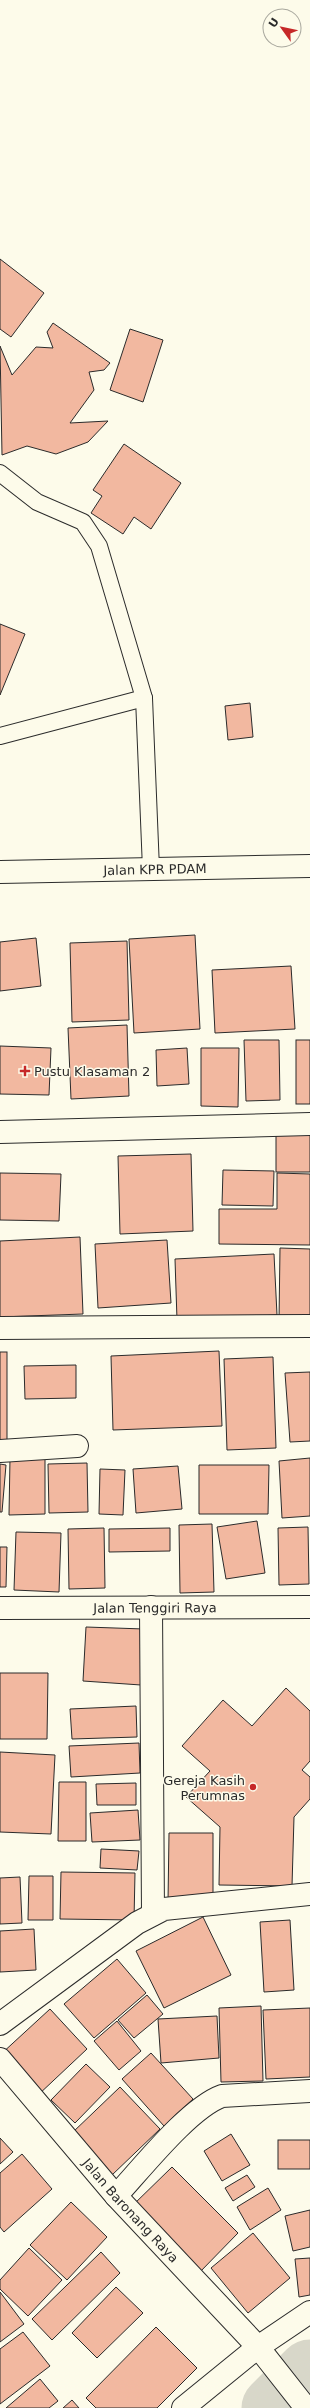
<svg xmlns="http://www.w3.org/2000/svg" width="310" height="2408" viewBox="0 0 310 2408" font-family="'DejaVu Sans',sans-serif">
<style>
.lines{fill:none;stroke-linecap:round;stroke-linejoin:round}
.river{stroke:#d8d7c9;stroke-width:65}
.building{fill:#f2b8a0;stroke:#2b2b2b}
.lane-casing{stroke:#2b2b2b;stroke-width:18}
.street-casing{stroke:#2b2b2b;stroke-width:24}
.lane{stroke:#fdfbea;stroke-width:16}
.street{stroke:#fdfbea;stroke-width:22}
.poi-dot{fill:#c62828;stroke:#fdfbea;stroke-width:1.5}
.labels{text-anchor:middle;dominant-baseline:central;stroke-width:3;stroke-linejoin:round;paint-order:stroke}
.street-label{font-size:13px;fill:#2b2b2b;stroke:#fdfbea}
.poi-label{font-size:13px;fill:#2b2b2b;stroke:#fdfbea;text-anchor:start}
</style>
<rect width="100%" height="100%" fill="#fdfbea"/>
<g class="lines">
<polyline class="river" points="274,2408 310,2372"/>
</g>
<g class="building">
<polygon points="0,259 44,293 11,337 0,329"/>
<polygon points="53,323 110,363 104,370 89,372 94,390 70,423 108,421 88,442 56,454 27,446 2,455 0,346 12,375 36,347 53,348 47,332"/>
<polygon points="130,329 163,340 143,402 110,390"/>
<polygon points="124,444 181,483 151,529 134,517 123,534 91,513 102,496 93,490"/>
<polygon points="0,624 25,634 0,695"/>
<polygon points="250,703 253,737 228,740 225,706"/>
<polygon points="195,935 200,1029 134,1033 129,939"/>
<polygon points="36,938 41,986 0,991 0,942"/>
<polygon points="127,941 129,1020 72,1022 70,943"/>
<polygon points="291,966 295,1029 215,1033 212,970"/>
<polygon points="127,1025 129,1096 71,1099 68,1028"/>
<polygon points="244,1040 279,1040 280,1100 246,1101"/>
<rect x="296" y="1040" width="14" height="64"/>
<polygon points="0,1046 51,1048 49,1095 0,1094"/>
<polygon points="187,1048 189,1084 157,1086 156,1050"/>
<polygon points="201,1048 239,1048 238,1107 201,1106"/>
<rect x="276" y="1131" width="34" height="41"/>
<polygon points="191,1154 193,1231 120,1234 118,1156"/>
<polygon points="223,1170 274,1171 273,1206 222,1205"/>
<polygon points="0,1173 61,1174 59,1221 0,1220"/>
<polygon points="277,1173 310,1174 310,1245 219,1244 219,1209 277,1209"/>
<polygon points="80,1237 83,1314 0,1317 0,1241"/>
<polygon points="167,1240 171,1303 98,1308 95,1244"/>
<polygon points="280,1248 310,1249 310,1322 279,1322"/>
<polygon points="274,1254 277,1315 177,1320 175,1259"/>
<polygon points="219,1351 222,1426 113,1430 111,1356"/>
<rect x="0" y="1352" width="7" height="88"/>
<polygon points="273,1357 276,1448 227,1450 224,1359"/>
<polygon points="76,1365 76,1398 25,1399 24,1366"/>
<polygon points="310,1372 310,1441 290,1442 285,1373"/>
<polygon points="10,1458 45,1458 45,1514 9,1515"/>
<polygon points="310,1458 310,1516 282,1518 279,1461"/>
<polygon points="87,1463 88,1512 49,1513 48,1464"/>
<polygon points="0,1464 6,1465 2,1512 0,1512"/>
<polygon points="199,1465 269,1465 268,1514 199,1514"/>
<polygon points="178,1466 182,1509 136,1513 133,1469"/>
<polygon points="100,1469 125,1470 123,1515 99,1514"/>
<polygon points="257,1521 265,1573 226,1579 217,1527"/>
<polygon points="212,1524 214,1592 180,1593 179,1525"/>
<polygon points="308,1527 309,1584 279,1585 278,1528"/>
<polygon points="104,1528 105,1588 69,1589 68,1529"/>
<polygon points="170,1528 170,1551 109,1552 109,1529"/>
<polygon points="16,1532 61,1533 59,1592 14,1590"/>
<polygon points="0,1547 7,1547 6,1587 0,1587"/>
<polygon points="86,1627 144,1629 141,1685 83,1681"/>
<polygon points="0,1673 48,1673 47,1739 0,1739"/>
<polygon points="286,1688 310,1711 310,1761 302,1770 310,1777 310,1799 294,1817 292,1886 219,1885 220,1827 186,1797 210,1771 182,1746 223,1700 252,1726"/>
<polygon points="136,1706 137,1737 72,1739 70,1709"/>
<polygon points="139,1743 140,1773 71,1777 69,1746"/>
<polygon points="0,1752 55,1755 51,1834 0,1832"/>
<polygon points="59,1782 86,1782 86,1841 58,1841"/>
<polygon points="136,1783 136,1805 97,1805 96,1784"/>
<polygon points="138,1810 140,1840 92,1842 90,1813"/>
<polygon points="169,1833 213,1833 213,1902 168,1902"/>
<polygon points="101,1849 139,1851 137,1870 100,1868"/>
<polygon points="61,1872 135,1873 134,1920 60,1919"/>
<polygon points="29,1876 53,1876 53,1920 28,1920"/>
<polygon points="20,1877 22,1923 0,1924 0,1878"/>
<polygon points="203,1917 231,1975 164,2008 136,1951"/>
<polygon points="290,1920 294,1990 264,1992 260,1922"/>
<polygon points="34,1929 36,1970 0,1972 0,1931"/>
<polygon points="117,1959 146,1993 94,2038 64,2004"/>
<polygon points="147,1995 163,2014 134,2038 118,2020"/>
<polygon points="261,2006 263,2081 221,2082 219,2008"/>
<polygon points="310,2008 310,2077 266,2079 263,2010"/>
<polygon points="50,2009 87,2049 37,2096 0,2055"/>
<polygon points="217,2016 219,2058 161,2063 158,2019"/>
<polygon points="117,2021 141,2051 119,2070 94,2041"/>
<polygon points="151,2053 193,2099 164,2126 122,2079"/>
<polygon points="86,2064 110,2087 75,2123 51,2100"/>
<polygon points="120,2087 160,2129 112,2175 72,2133"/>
<polygon points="231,2134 250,2165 222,2181 204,2151"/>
<polygon points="0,2138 13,2152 0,2164"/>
<rect x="278" y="2140" width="32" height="29"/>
<polygon points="22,2154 52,2189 4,2232 0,2227 0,2173"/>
<polygon points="172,2167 238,2233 198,2274 131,2207"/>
<polygon points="247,2175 255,2187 233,2201 225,2188"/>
<polygon points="268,2188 281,2210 250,2230 237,2207"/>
<polygon points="71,2202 107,2237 67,2280 30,2245"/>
<polygon points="310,2210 310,2247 293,2251 285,2216"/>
<polygon points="253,2233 290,2278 248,2313 211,2268"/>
<polygon points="29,2248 62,2280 28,2316 0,2289 0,2280"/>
<polygon points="101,2252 120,2273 52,2340 32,2319"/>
<polygon points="310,2258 310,2295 299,2297 295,2259"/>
<polygon points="116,2287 143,2313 97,2358 72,2333"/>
<polygon points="0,2292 24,2324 0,2342"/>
<polygon points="156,2327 197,2368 157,2408 96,2408 86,2398"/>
<polygon points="23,2332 50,2366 0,2404 0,2349"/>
<polygon points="40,2379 58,2401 49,2408 6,2408"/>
<polygon points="72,2400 79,2408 63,2408"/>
</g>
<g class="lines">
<defs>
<g id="lane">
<polyline points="0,473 37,502 83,522 99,546 144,698 151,869"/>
<polyline points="0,736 144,698"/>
</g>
<g id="street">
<path id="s1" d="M0,872l310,-6"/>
<polyline points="0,1132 310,1124"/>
<polyline points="0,1328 310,1326"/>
<polyline points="0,1451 77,1446"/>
<polyline points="151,1607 153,1914"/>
<path id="s2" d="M0,1608l310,-1"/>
<polyline points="0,2024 137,1923 164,1909 310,1894"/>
<path id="s3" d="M0,2059l116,137 142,151 48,61"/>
<path d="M116,2196c26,-28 73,-88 106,-100l88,-5"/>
<polyline points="183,2408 258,2347 310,2312"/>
</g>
</defs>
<use href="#lane" class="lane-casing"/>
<use href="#street" class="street-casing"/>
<use href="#lane" class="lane"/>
<use href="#street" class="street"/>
</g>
<g class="poi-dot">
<path d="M23 1065h4v4h4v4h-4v4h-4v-4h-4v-4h4z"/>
<circle cx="253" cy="1787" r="4"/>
</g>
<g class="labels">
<g class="street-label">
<text stroke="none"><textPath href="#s1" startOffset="155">Jalan KPR PDAM</textPath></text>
<text stroke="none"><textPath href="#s2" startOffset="155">Jalan Tenggiri Raya</textPath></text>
<text stroke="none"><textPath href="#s3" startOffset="200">Jalan Baronang Raya</textPath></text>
</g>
<g class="poi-label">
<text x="34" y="1071">Pustu Klasaman 2</text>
<text x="245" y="1780" text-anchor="end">Gereja Kasih<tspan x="245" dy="15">Perumnas</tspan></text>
</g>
</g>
<g transform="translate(282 28) rotate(303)"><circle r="19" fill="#fdfbea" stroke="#a9a89e"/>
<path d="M0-3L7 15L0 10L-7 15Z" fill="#c62828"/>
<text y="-6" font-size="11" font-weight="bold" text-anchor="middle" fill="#2b2b2b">U</text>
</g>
</svg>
